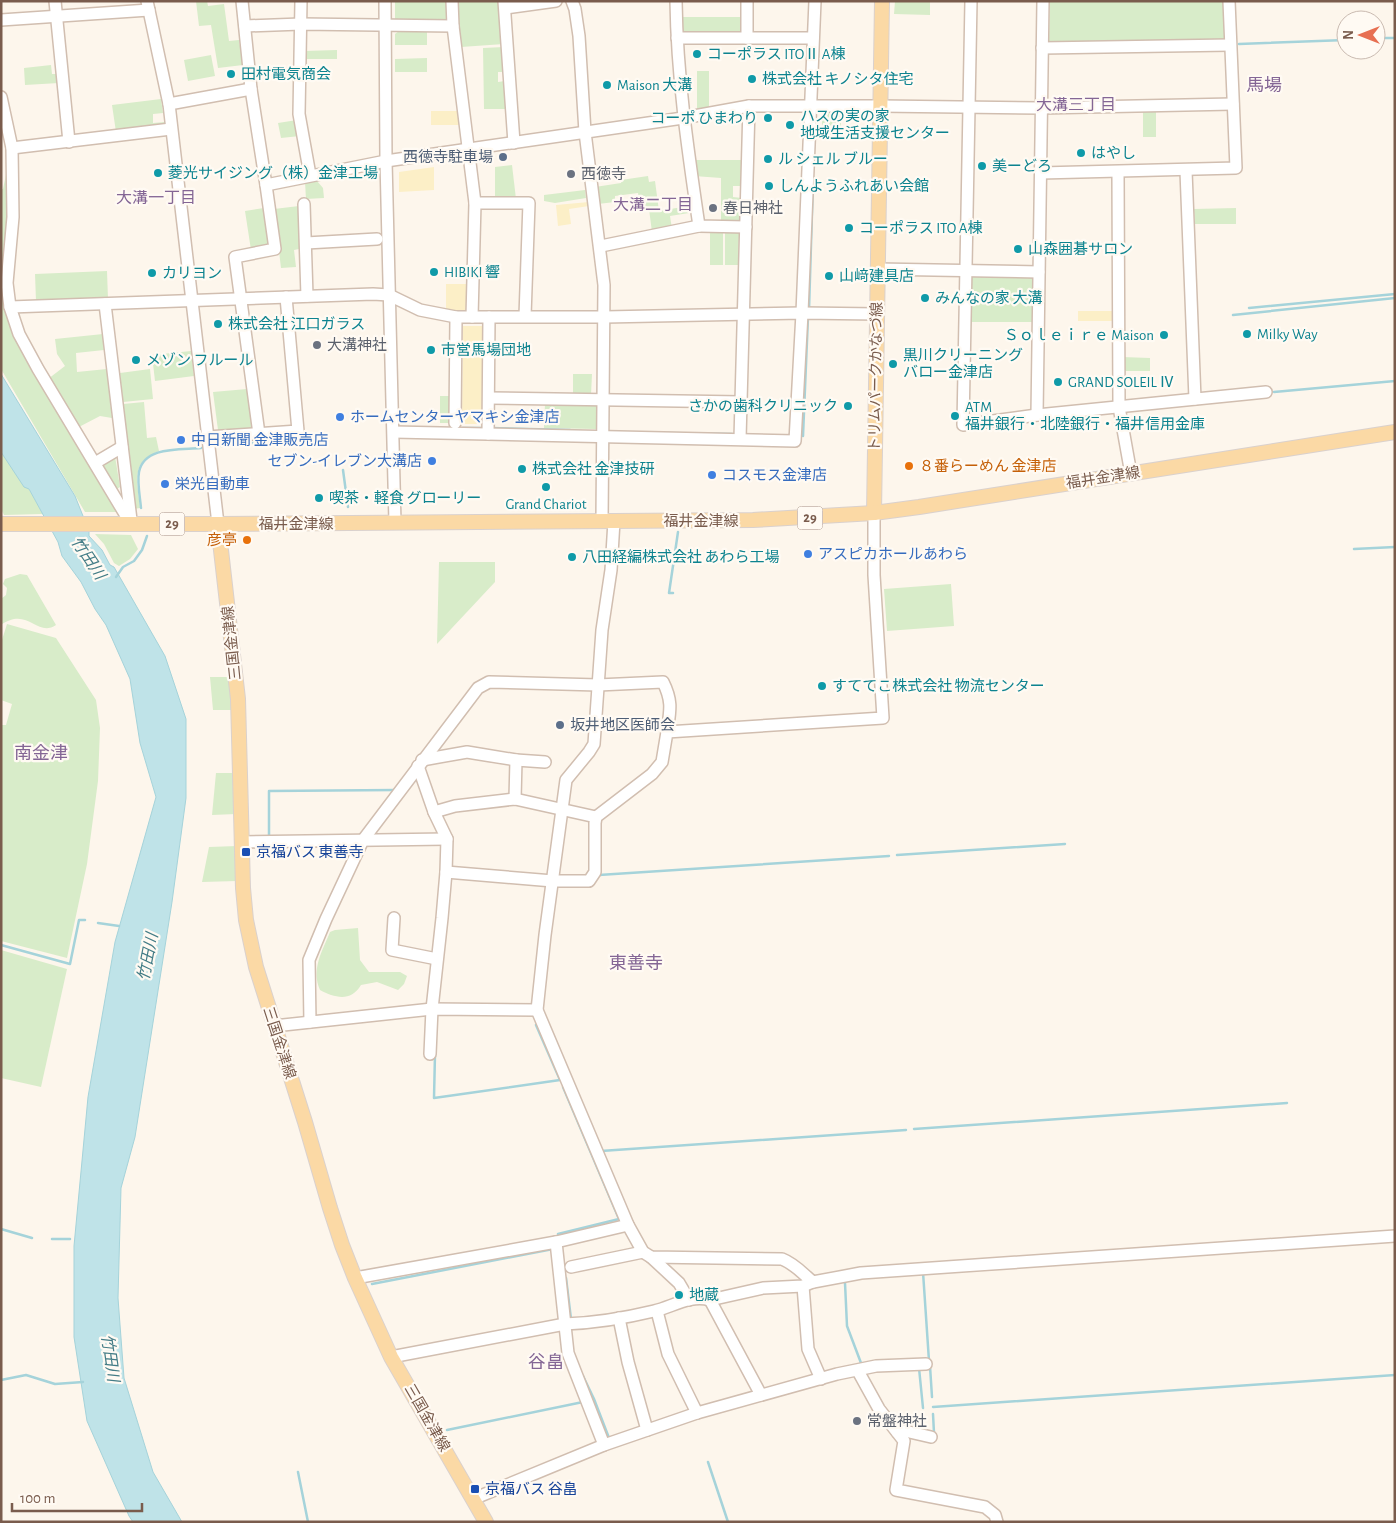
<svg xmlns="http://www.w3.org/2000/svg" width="1396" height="1523" viewBox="0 0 1396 1523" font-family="'Alegreya Sans','Noto Sans JP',sans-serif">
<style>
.residential{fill:#f5e8da}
.green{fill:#d8ecc9}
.sand{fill:#fcefc7}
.water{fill:#bfe3e8;stroke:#a5d3da}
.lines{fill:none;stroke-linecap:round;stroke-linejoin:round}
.stream{stroke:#a5d3da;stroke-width:2.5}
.minor-casing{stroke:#d1beb0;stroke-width:14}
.major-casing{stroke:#dad1cd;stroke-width:16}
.minor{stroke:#fff;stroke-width:11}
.major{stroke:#fbd9a5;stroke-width:14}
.culture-dot{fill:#0f9aa8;stroke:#fffaf3;stroke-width:2}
.service-dot{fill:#5c6f8a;stroke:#fffaf3;stroke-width:2}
.worship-dot{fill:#6b7280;stroke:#fffaf3;stroke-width:2}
.shop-dot{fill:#3f7fe0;stroke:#fffaf3;stroke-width:2}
.food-dot{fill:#e8710a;stroke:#fffaf3;stroke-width:2}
.transit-dot{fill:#1a4fb4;stroke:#fffaf3;stroke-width:2}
.labels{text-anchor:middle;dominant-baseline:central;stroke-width:4.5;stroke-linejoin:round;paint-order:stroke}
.shield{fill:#fffaf3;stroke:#a28b7f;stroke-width:1}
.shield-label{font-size:14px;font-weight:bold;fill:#7a5c4d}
.culture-label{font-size:15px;fill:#0d838f;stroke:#fffaf3;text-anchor:start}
.service-label{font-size:15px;fill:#4e5e75;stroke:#fffaf3;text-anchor:end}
.worship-label{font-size:15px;fill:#5b616d;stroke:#fffaf3;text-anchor:start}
.street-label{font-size:15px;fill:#7a5c4d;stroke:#fffaf3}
.shop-label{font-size:15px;fill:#366cbe;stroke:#fffaf3;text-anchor:start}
.food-label{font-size:15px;fill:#c56008;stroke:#fffaf3;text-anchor:start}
.transit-label{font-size:15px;fill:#164399;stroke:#fffaf3;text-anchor:start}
.neighbourhood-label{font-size:16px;fill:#846695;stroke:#fffaf3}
.water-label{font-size:16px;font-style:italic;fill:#437c86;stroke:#fffaf3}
.quarter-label{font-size:18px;fill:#846695;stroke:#fffaf3}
</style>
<rect width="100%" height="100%" fill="#fdf6ec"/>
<polygon class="residential" points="296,67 296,78 255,79 255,68"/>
<g class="green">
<polygon points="196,1 207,1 208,6 224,4 229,41 239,40 243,65 218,68 211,25 199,26"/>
<polygon points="395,1 449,1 450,18 446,22 395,20"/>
<polygon points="455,1 501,1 504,44 461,47"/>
<polygon points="895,1 930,1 930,15 894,14"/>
<polygon points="1050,1 1226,1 1227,37 1224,40 1049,42"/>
<polygon points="679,17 742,17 743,32 738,36 684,36 679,32"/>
<polygon points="399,31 427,31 427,45 395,45 395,34"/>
<polygon points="504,47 505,72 498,72 498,82 505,81 507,109 484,109 483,48"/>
<polygon points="337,50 337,59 304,59 304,51"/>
<polygon points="211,55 215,76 188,81 184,60"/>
<polygon points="427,58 427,72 395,72 395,59"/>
<polygon points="51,65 52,74 58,74 59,83 25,85 24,68"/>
<polygon points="697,71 709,71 709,108 697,109"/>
<polygon points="161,99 163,113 153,114 153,123 165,122 165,125 116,132 112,105"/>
<rect x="822" y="111" width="19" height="25"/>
<rect x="1143" y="111" width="13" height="26"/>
<polygon points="297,120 300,136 281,138 278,123"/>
<polygon points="692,160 743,160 743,186 733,186 733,197 742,198 741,223 721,225 721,178 694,176"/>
<polygon points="8,165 8,209 3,277 3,294 7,315 16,338 29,366 118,512 85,512 1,369 1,189 3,189"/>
<polygon points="512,165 516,199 495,199 495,167"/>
<polygon points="648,176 649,182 655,181 659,211 688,206 689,213 670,216 672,229 652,232 649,209 641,210 638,193 615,196 615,202 598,204 595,187 621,183 621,180"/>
<polygon points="317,181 323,188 324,198 306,199 305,182"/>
<polygon points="585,190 586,198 555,203 544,201 544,195"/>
<polygon points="299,206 304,248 294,250 296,267 281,268 274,209"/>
<polygon points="264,208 270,244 267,248 251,250 245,211"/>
<polygon points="1236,208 1236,224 1195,224 1194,209"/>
<rect x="710" y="232" width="13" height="33"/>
<polygon points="725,233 739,233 738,265 725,265"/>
<polygon points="107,271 108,299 36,301 35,274"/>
<rect x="968" y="275" width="64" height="47"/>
<polygon points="103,334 104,350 76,353 77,372 107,369 112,418 100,416 77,428 48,379 65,366 57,354 55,339"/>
<polygon points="191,351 194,376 155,381 152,355"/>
<polygon points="1122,357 1150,358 1150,371 1122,371"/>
<polygon points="150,369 153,399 123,402 120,373"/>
<polygon points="573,374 592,374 591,395 573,395"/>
<polygon points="247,389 252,427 249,430 221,433 218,430 213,392"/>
<rect x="440" y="396" width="10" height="27"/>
<path d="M144,402l3,36 9,-1 3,14c-30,11 -21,32 -19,57l-6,1 -11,-105z"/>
<polygon points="545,404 596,405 599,408 599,426 596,429 544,428"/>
<polygon points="1,452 29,489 43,514 4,515 1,509"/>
<polygon points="115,456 120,487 117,489 101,464"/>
<polygon points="95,534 131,535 138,549 130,559 119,566 114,563 104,544"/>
<polygon points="439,562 495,562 495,582 437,644"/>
<path d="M20,574l7,1 29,50c-19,13 -28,-19 -55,0v-26l5,-4 1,-7 -4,-4 2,-5z"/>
<polygon points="951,584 954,626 887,631 884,589"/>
<polygon points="7,624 56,638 96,700 100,728 98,781 87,864 67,958 1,941 1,725 6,725 12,704 1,700 1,643"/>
<polygon points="210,677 233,677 234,710 213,710"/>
<polygon points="216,773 236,773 236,814 212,815"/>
<polygon points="237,846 237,881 202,882 209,847"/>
<path d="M358,928l2,32 9,12h31l7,4 -3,8 -6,6 -21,-8 -16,3c-10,17 -26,13 -41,5 -9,-21 2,-38 10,-58l5,-2z"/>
<polygon points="1,950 67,969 41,1087 1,1078"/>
</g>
<g class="sand">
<polygon points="431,111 460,111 461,125 431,125"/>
<polygon points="434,167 434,190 399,192 399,172"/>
<polygon points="589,202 589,206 569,209 571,224 558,226 556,205"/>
<polygon points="446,284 468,284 467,311 464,314 446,314"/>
<rect x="1078" y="311" width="36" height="10"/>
<polygon points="463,326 484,326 484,424 462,424"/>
</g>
<polygon class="water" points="1,374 75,496 89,531 89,536 102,550 110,565 114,567 165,656 186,719 186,798 172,902 135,1137 121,1188 118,1298 124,1378 153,1472 182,1522 133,1522 129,1516 87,1421 74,1337 74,1246 88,1097 115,942 156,797 140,743 130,679 106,625 95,609 81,582 62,556 58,542 29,489 24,487 1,452"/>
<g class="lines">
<g class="stream">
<polyline points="1376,38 1395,38"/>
<polyline points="1239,44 1346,40"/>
<polyline points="815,130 816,110"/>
<polyline points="1249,308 1395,294"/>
<polyline points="809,310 813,180"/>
<polyline points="1233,315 1395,298"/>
<polyline points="1274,392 1395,381"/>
<polyline points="463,428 485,428"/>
<polyline points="491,428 570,430"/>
<polyline points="668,433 732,434"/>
<polyline points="803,436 808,317"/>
<polyline points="221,446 305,438"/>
<polyline points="343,470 348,507"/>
<path d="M141,508c-1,-11 -4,-26 -2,-36 5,-26 41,-22 62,-24"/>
<polyline points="1354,549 1395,547"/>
<polyline points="116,577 123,567 134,561 142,550 147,536"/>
<polyline points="673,593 669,593 678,532"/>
<polyline points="269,837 269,791 396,790"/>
<polyline points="897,855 1065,844"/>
<polyline points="599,875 889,856"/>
<polyline points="98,923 119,926"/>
<polyline points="1,945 70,964 79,920 85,920"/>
<polyline points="435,1054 434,1098 560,1080 536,1025"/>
<polyline points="914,1129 1287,1103"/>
<polyline points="601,1151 906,1130"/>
<polyline points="1,1229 32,1238"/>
<polyline points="558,1234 619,1219 563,1087"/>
<polyline points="52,1239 70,1239"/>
<polyline points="923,1272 929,1361"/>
<polyline points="566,1278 571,1319"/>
<polyline points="845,1283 847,1326 861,1363 864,1366"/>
<polyline points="372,1284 553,1249"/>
<polyline points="930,1366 932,1397"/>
<polyline points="919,1368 923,1408"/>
<polyline points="583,1376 594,1399 609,1438"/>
<polyline points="1,1380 26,1375 55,1384 83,1382"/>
<polyline points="933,1407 1395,1375"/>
<polyline points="933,1414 934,1433"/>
<polyline points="447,1430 583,1402"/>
<polyline points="708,1462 728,1522"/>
<polyline points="298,1472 308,1522"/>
</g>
<defs>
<g id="minor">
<polyline points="55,1 69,142"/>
<polyline points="147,1 169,104 218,524"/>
<polyline points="242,1 251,89 266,185 386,161 683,118 749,106 880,106 1041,108 1233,104"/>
<polyline points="301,1 299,114 310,175"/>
<polyline points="385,1 386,161 395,523"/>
<polyline points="452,1 453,26 475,203 472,317"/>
<polyline points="504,1 514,143"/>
<polyline points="572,1 575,9 579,36 585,132 604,285 602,521"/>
<path d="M676,1c1,76 12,150 23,225l47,1"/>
<polyline points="971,1 963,425 1037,415 1266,392"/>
<polyline points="506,8 556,1"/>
<polyline points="1,20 149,10"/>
<polyline points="245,26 301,24 453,26"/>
<polyline points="677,38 813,38"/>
<polyline points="747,38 747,1"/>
<polyline points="1042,48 1230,45"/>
<polyline points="1,97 12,148 13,217 7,283 10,307 19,334 38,369 131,524"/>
<polyline points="169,104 251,89"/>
<polyline points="12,148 171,129"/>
<polyline points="1186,171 1195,399"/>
<polyline points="1041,173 1236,168 1229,1"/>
<polyline points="1118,173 1119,407 1131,474"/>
<polyline points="475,203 529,203 525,316"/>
<polyline points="304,204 307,296"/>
<polyline points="306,243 377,239"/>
<polyline points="601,246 699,226"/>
<polyline points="878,269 1039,272"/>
<polyline points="105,304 131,520"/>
<polyline points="10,307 373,294 389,295 420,310 456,317 605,317 802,313 877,314"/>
<polyline points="489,398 741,402"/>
<polyline points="1037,415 1043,1"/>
<polyline points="455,423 456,317"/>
<polyline points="394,432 795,441 802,313 815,1"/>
<polyline points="259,434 235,257 275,249 266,185"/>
<polyline points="488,434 489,317"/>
<polyline points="207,437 298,431 286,297"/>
<polyline points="740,439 749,106"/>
<polyline points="95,463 122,447"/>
<path d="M614,521l-3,49 -9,60 -8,114 -5,8 -23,28 -21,155 -8,75 91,215 15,27 8,5 131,2c13,5 21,15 31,23"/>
<polyline points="422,760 467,752 516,760 515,799"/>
<polyline points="516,760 545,762"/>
<polyline points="418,766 434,812"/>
<polyline points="242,842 447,839"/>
<polyline points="446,872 553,881 589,881 595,872 595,823 596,817 652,774 662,762 667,732 883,718 874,575 874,513"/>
<polyline points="394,918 392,950 437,959"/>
<path d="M310,1022l-1,-62 17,-41 37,-79 115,-152 11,-6 109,3 65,-3c10,20 7,29 4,50"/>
<polyline points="274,1026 432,1009 537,1010"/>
<polyline points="430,1054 432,1009 442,918 446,872 447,839 434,812 455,806 515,799 596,817"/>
<polyline points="556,1242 568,1353 604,1445"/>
<polyline points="651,1257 679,1283 689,1300"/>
<polyline points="571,1267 643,1252"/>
<polyline points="355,1278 556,1242 628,1225"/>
<polyline points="803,1286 808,1349 821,1379"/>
<polyline points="710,1300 761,1395"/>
<polyline points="657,1311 668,1354 697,1413"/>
<polyline points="619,1318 628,1362 647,1430"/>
<path d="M391,1357l174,-33c30,-1 60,-6 89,-13 18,-4 37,-17 56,-11l53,-12 40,-2 10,-4 48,-9 534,-37"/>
<polyline points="858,1371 879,1409 904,1441 896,1490 985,1507 995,1515 997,1522"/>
<polyline points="897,1432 905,1431 931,1437"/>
<polyline points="473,1499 604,1445 697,1413 837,1374 876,1366 926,1364"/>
</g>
<g id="major">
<polyline points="874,513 882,1"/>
<polyline points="1,524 218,524 753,520 874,513 919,507 1395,432"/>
<polyline points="218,524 238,699 243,888 246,920 256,967 305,1122 330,1208 342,1245 355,1278 391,1357 486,1522"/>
</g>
</defs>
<use href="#minor" class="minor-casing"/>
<use href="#major" class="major-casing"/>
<use href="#minor" class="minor"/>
<use href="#major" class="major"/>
</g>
<g class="culture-dot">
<circle cx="697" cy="54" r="5"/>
<circle cx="231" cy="74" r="5"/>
<circle cx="752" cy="79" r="5"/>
<circle cx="607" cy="85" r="5"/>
<circle cx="768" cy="118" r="5"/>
<circle cx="790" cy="125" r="5"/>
<circle cx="1081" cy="153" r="5"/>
<circle cx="768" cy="159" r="5"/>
<circle cx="982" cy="166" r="5"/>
<circle cx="158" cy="173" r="5"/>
<circle cx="769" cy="186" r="5"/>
<circle cx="849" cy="228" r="5"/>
<circle cx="1018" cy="249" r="5"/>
<circle cx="434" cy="272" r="5"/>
<circle cx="152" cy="273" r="5"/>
<circle cx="829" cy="276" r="5"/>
<circle cx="925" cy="298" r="5"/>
<circle cx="218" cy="324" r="5"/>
<circle cx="1247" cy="334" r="5"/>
<circle cx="1164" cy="335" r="5"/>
<circle cx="431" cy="350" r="5"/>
<circle cx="136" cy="360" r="5"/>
<circle cx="893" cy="364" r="5"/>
<circle cx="1058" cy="382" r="5"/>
<circle cx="848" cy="406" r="5"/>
<circle cx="955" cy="416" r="5"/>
<circle cx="522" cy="469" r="5"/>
<circle cx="546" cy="487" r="5"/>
<circle cx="319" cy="498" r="5"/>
<circle cx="572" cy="557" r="5"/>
<circle cx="822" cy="686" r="5"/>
<circle cx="679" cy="1295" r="5"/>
</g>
<g class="service-dot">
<circle cx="503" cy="157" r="5"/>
<circle cx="560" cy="725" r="5"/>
</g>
<g class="worship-dot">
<circle cx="571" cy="174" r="5"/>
<circle cx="713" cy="208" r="5"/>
<circle cx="317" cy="345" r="5"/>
<circle cx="857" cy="1421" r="5"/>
</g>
<g class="shop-dot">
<circle cx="340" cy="417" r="5"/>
<circle cx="181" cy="440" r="5"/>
<circle cx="432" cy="461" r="5"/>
<circle cx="712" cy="475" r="5"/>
<circle cx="165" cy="484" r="5"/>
<circle cx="808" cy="554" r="5"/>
</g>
<g class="food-dot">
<circle cx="909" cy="466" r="5"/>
<circle cx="247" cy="540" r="5"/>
</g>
<g class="transit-dot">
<rect x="241" y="847" width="10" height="10" rx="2.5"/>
<rect x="470" y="1484" width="10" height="10" rx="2.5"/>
</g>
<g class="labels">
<g class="shield">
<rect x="797.5" y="506.5" width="25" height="23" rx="4"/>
<rect x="159.5" y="512.5" width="25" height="23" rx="4"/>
</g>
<g class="shield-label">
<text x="810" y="518">29</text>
<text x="172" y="524">29</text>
</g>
<g class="culture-label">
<text x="707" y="54">コーポラス ITOⅡ A棟</text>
<text x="241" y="74">田村電気商会</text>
<text x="762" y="79">株式会社 キノシタ住宅</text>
<text x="617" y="85">Maison 大溝</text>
<text x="800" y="116">ハスの実の家<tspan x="800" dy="17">地域生活支援センター</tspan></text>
<text x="758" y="118" text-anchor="end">コーポ ひまわり</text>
<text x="1091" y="153">はやし</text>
<text x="778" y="159">ル シェル ブルー</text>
<text x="992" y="166">美ーどろ</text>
<text x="168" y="173">菱光サイジング（株）金津工場</text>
<text x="779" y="186">しんようふれあい会館</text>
<text x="859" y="228">コーポラス ITO A棟</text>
<text x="1028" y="249">山森囲碁サロン</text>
<text x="444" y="272">HIBIKI 響</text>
<text x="162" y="273">カリヨン</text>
<text x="839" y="276">山﨑建具店</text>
<text x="935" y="298">みんなの家 大溝</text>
<text x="228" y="324">株式会社 江口ガラス</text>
<text x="1257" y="334">Milky Way</text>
<text x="1154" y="335" text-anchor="end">Ｓｏｌｅｉｒｅ Maison</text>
<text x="441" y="350">市営馬場団地</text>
<text x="903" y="355">黒川クリーニング<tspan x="903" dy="17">バロー金津店</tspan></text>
<text x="146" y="360">メゾン フルール</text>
<text x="1068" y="382">GRAND SOLEIL Ⅳ</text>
<text x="838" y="406" text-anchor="end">さかの歯科クリニック</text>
<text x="965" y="407">ATM<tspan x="965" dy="17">福井銀行・北陸銀行・福井信用金庫</tspan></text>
<text x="532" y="469">株式会社 金津技研</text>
<text x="329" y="498">喫茶・軽食 グローリー</text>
<text x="546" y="504" text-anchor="middle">Grand Chariot</text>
<text x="582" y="557">八田経編株式会社 あわら工場</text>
<text x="832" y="686">すててこ株式会社 物流センター</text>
<text x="689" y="1295">地蔵</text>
</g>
<g class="service-label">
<text x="493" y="157">西徳寺駐車場</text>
<text x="570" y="725" text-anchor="start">坂井地区医師会</text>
</g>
<g class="worship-label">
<text x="581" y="174">西徳寺</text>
<text x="723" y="208">春日神社</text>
<text x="327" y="345">大溝神社</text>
<text x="867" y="1421">常盤神社</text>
</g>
<g class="street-label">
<text transform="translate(876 377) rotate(-89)">トリムパークかなづ線</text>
<text transform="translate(1103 478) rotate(-9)">福井金津線</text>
<text x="701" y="521">福井金津線</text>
<text x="296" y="524">福井金津線</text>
<text transform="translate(232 643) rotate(-96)">三国金津線</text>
<text transform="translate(279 1043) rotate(72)">三国金津線</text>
<text transform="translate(427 1418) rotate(60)">三国金津線</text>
</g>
<g class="shop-label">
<text x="350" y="417">ホームセンターヤマキシ金津店</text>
<text x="191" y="440">中日新聞 金津販売店</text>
<text x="422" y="461" text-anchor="end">セブン-イレブン大溝店</text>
<text x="722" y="475">コスモス金津店</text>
<text x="175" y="484">栄光自動車</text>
<text x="818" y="554">アスピカホールあわら</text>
</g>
<g class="food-label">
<text x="919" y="466">８番らーめん 金津店</text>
<text x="237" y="540" text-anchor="end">彦亭</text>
</g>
<g class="transit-label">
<text x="256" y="852">京福バス 東善寺</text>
<text x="485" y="1489">京福バス 谷畠</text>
</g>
<g class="neighbourhood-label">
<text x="1076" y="105">大溝三丁目</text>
<text x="156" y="198">大溝一丁目</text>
<text x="653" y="205">大溝二丁目</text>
</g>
<g class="water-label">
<text transform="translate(88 558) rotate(56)">竹田川</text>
<text transform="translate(148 957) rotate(-79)">竹田川</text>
<text transform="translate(110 1358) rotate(82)">竹田川</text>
</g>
<g class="quarter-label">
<text x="1264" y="86">馬場</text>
<text x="41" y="754">南金津</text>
<text x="636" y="964">東善寺</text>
<text x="546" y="1363">谷畠</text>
</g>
</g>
<rect width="1396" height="1523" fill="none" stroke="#7a5c4d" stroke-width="5"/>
<g transform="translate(1361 35) rotate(270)"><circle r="24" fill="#fffaf3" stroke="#cabbb1"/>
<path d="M0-4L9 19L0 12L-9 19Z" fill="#e76f51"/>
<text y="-8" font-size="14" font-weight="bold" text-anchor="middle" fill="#7a5c4d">N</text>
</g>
<path d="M12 1503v8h130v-8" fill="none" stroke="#7a5c4d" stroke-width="2.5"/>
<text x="20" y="1503" font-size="15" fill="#7a5c4d" stroke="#fffaf3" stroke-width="4" paint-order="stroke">100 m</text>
</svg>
